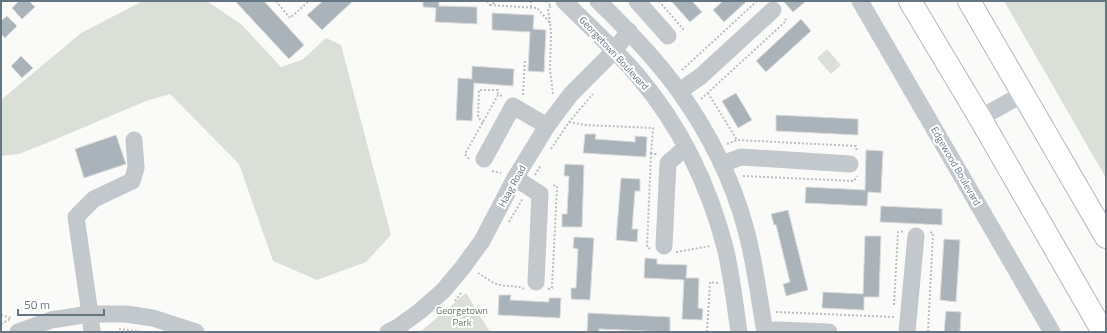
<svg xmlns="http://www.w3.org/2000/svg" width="1107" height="333" viewBox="0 0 1107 333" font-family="'Titillium Web',sans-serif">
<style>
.green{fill:#dadfd7}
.building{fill:#aab3b9;stroke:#dcdcda}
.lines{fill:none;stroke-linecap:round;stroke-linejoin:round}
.highway-casing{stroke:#b4b9bd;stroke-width:24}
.path{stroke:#bbbfc2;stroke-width:2;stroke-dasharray:2 2;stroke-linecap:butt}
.minor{stroke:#c3c8cc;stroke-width:17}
.highway{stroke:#fff;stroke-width:22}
.labels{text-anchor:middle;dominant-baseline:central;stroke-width:4;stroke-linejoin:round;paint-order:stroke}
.street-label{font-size:10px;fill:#657683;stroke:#fff}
.park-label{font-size:10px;fill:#687a64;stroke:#fff}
</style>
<rect width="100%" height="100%" fill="#fafaf8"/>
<g class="green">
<polygon points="143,1 207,1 242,25 281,67 302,60 326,38 341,45 391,235 366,262 317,280 273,261 239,164 170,94 146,101 49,142 19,154 1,156 1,100 81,33"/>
<polygon points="1004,1 1106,1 1106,178"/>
<polygon points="827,49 841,65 831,74 817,58"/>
<polygon points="466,293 490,332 420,332"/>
</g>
<g class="building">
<polygon points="19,1 29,1 35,7 22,19 12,8"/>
<polygon points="235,1 264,1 304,45 289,59"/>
<polygon points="323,1 353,1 322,30 307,15"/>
<polygon points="423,1 439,1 439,6 477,7 477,24 435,22 436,8 423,7"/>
<polygon points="671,1 692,1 702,12 690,22"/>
<polygon points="723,1 747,1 724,22 713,10"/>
<polygon points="783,1 804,1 805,2 793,12"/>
<polygon points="492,13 534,15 533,29 546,30 544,72 528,71 530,32 492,30"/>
<polygon points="7,16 17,26 5,38 1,34 1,21"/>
<polygon points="801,19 811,31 766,72 756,61"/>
<polygon points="21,56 33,68 22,78 11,66"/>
<polygon points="472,66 514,69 513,86 474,83 472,121 456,120 458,78 472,79"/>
<polygon points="736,93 752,120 738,128 722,101"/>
<polygon points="776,115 858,119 858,135 776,131"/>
<polygon points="585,134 596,134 595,139 635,142 635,136 647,137 646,157 583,153"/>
<polygon points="116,135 126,164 84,178 75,149"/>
<polygon points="866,150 883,151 881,193 868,192 867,206 805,203 806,187 865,190"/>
<polygon points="565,164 584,165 582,227 562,227 562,214 567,214 569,176 564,176"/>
<polygon points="621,178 640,179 640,191 635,191 632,229 638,229 637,242 616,240"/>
<polygon points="881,206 942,209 942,225 880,222"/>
<polygon points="788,210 808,290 786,296 783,284 790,282 776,225 774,225 771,214"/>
<polygon points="865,236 881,236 879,297 864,297 864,310 822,308 823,292 863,294"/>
<polygon points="574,237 594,238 590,300 571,299 571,288 576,288 578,249 573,248"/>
<polygon points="944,239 960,240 956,302 940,300"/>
<polygon points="645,258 657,259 657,264 687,265 686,278 699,278 698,308 703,309 702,320 682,319 684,280 644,278"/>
<polygon points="499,295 511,295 510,300 549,302 549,298 561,298 560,318 498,315"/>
<polygon points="946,311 961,312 960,332 944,332"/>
<polygon points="588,313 670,317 670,332 599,329 599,332 587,332"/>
</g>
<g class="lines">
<defs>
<g id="highway">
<polyline points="910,1 980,118 1103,332"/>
<polyline points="969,1 1106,237"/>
</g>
</defs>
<use href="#highway" class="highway-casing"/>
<g class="path">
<polyline points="276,1 290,18 309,1"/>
<polyline points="487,1 490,5 497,1"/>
<polyline points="531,1 531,8"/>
<polyline points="546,1 551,6"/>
<polyline points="659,1 683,29 681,32"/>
<polyline points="490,5 537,8 550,23 551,34 550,69 553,94"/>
<polyline points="550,23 548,9 551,6"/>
<polyline points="682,70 757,1"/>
<polyline points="708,93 737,140"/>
<polyline points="523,95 525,59"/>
<polyline points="701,99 786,21 785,17"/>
<polyline points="569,122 585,125 653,128 651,154"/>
<polyline points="483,123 478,117 479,90 498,90 498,95"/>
<polyline points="727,144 737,140 856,146 857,152"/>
<polyline points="551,149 569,122 593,94"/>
<polyline points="469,159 465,154 498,95 504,96"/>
<polyline points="492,171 501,173"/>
<polyline points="535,175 541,165"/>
<polyline points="743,176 854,181 857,176"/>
<polyline points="509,222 523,198"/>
<polyline points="650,249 647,247 651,154 658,154"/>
<polyline points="676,252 711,246"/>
<path d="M478,273c7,4 15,11 23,12 9,2 15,0 23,4"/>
<polyline points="548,289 552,288 557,186 552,185"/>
<polyline points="455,301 462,292"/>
<polyline points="894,305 898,232 904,231"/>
<polyline points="776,312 894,317 894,316"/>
<polyline points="1,315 11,318"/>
<polyline points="1,324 10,319"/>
<polyline points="119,329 142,332"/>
<polyline points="707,332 710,282 718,283"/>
<polyline points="928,332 933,233 929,232"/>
</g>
<g class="minor">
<path d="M564,1c25,25 52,49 74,75 43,51 72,112 88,175 6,27 9,54 13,81"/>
<path d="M598,1c29,28 57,57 81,90 30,42 54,90 67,139 9,33 13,68 19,102"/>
<polyline points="637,1 668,36"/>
<polyline points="860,1 1052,332"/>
<polyline points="680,91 701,76 773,10"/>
<polyline points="980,118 1023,94"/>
<polyline points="484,159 513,106 547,126"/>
<polyline points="722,164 741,157 850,164"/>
<polyline points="515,178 540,194 536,282"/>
<polyline points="664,246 668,163 686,147"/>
<polyline points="765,331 777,330 829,332"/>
<polyline points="18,332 51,320 90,314 126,314 153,318 196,332"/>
<polyline points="92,332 90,314 76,217 94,199 132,181 136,168 134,140"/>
<polyline points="388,332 398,327 420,311 443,291 463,267 482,241 515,178 547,126 571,94 614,51 629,31"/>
<polyline points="907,332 916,236"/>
</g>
<use href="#highway" class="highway"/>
</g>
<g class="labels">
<g class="street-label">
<text transform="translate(614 53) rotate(47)">Georgetown Boulevard</text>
<text transform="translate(956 166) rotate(60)">Edgewood Boulevard</text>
<text transform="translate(512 186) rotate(-61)">Haag Road</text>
</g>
<g class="park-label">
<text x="462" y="310">Georgetown<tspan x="462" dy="12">Park</tspan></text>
</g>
</g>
<rect width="1107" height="333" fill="none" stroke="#657683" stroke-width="4"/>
<path d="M18 309v6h86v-6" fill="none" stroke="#657683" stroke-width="2"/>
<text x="24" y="309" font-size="12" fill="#657683" stroke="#ffffff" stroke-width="3" paint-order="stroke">50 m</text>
</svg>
